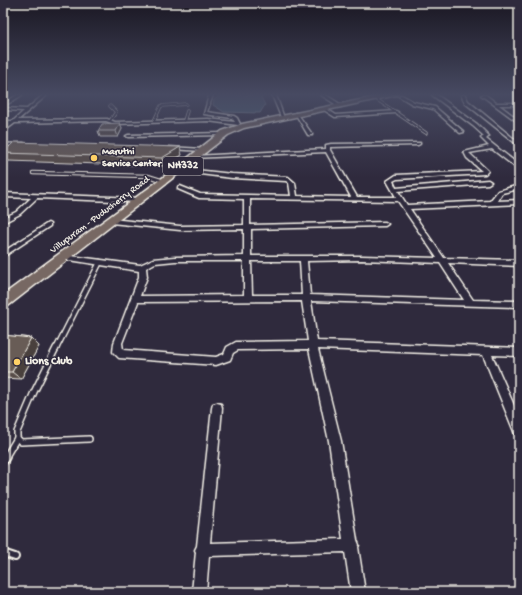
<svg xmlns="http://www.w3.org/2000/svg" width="522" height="595" viewBox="0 0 522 595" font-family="'Gochi Hand',sans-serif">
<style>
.water{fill:#4d6577;stroke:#909da4}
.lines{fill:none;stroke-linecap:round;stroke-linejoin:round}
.service-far4-casing{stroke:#f4f1e8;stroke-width:3.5}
.service-far3-casing{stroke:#f4f1e8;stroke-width:4.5}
.service-far2-casing{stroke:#f4f1e8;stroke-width:7}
.service-far1-casing{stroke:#f4f1e8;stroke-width:8}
.service-casing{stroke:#f4f1e8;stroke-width:10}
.minor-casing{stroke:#f4f1e8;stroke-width:3}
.trunk-casing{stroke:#f4f1e8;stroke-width:3}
.service-far4{stroke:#2f2a3d;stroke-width:2}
.service-far3{stroke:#2f2a3d;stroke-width:2.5}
.service-far2{stroke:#2f2a3d;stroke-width:4}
.service-far1{stroke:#2f2a3d;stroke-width:5}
.service{stroke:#2f2a3d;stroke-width:6}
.minor{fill:#2f2a3d;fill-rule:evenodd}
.trunk{fill:#776864;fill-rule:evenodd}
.wall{fill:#594e4a;stroke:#f4f1e8}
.shaded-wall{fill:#48403c;stroke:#f4f1e8}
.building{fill:#675b56;stroke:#f4f1e8}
.poi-dot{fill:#ffd166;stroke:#2f2a3d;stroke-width:1.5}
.labels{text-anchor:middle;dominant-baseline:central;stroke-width:3;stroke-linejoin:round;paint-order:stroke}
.far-poi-label{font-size:10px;font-weight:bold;fill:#f4f1e8;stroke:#2f2a3d;text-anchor:start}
.far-street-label{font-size:10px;fill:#f4f1e8;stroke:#2f2a3d}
.shield{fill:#2f2a3d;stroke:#b9b5b5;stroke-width:1}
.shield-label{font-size:11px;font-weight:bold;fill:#f4f1e8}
.poi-label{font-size:12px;font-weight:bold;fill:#f4f1e8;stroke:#2f2a3d;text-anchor:start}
</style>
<rect width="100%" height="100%" fill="#2f2a3d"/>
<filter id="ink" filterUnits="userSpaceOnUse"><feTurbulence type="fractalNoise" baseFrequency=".025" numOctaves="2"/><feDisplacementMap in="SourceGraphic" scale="8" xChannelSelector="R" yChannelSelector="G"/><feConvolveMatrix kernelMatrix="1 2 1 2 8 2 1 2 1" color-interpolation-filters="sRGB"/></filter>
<g filter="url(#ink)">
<polygon class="water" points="221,95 260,95 265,105 260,113 224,112 213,105 214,100"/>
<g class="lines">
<defs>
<g id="service-far4">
<polyline points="376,99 426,133"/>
<polyline points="110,106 116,112 110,121"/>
<polyline points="154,121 161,106 186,104"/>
<polyline points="184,121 187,111"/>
</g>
<polyline id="service-far3" points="33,173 148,176 164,181"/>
<polyline id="service-far2" points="56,349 100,262"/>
<g id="service-far1">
<polyline points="56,348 34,392 17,432 17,438 21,442 89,439"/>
<polyline points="5,458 17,438"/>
</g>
<g id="service">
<polyline points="3,462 6,457"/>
<polyline points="3,553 15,557"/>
</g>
<g id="minor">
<polygon points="17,95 22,95 3,107 3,104"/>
<polygon points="43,95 47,95 18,120 107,119 115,122 208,119 235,122 232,118 204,114 209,95 213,95 207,112 234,116 237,118 240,124 238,125 208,121 115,124 106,121 15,123 3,132 3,129 10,123 3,123 3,121 13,121 24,111 3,110 3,108 27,109"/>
<polygon points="272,95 276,95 284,118 281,117"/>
<polygon points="321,95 326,95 343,106 340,107"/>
<polygon points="397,95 402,95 414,102 435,107 464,132 460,133 433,109 412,104"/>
<path d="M432,95h5l40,29 12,12 -3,3 33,26v5l-27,-21 -23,4 18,17 1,1 -3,3 -88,5 -4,2 3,7 92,-8 3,2 -3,2 -90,7 9,14 83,-4 8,-10 21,-6v4l-17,4 -5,8 22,-1v4l-109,5 34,49 75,2v6l-71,-3 25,37 46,1v6l-208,-6 6,40 202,7v8l-27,-1 27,62v18l-4,-1 -32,-79 -165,-6 23,92 16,99 2,5 -1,2 7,45h-14l-6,-40 -136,4 -3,36h-14l4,-40 -1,-2 2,-4 15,-138 1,-4 4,-1 4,1 1,4 -12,135 133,-4 -14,-98 -20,-92 -71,1 -5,3 -3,7 -14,5 -97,-7 -6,-6 1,-9 25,-66v-6l-76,-12 -4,-2 4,-2 77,10 13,-6 22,-2 69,-1v-27l-64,1 -69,-7 -3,-2 3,-2 69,7 64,-1v-26l-45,-1 -21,-9v-2l2,-1 20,8 91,2 -2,-13 -3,-2 -54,-3 -56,-7 -1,-1 3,-2 54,6 56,3 7,6 2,13 54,1 -25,-45 -134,6v-1l2,-1 132,-7v-4l5,-1 89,-1v1l-2,1 -88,2v3l27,47h39l-9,-16 9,-6 86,-4 -15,-13 -3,-6 25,-6 -8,-8 3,-2 -11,-10zM250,199l148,2 39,57 -75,-2h-111v-27l134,-3 3,-2 -3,-2 -135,3zM362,260l78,3 24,37 -154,-5 -3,-34zM175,261h69v34l-104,1 7,-19 -1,-9 9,-5zM251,261h49l2,34h-50zM302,301l6,40 -72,1 -9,5 -3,7 -8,3 -93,-7 -1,-7 16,-41z"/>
<polygon points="461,95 465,95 468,101 519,143 519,146 465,103"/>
<polygon points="481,95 486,95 496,103 519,103 519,105 499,105 519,120 519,123"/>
<polygon points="325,108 336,115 396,111 398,112 396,113 335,117 324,110"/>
<polygon points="295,113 297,113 312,134 312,135 308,135"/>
<polygon points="224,133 224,134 222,135 128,137 126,136 128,135"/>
<polygon points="22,143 24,143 24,145 3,146 3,144"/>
<polygon points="169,147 203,149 205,150 203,151 171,149 169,148"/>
<polygon points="3,193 139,198 142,200 139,202 37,198 20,214 3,223 3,218 16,212 31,198 3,197"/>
<polygon points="48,223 50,224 50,226 3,257 3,252"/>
</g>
<polygon id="trunk" points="384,95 397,95 244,128 228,135 8,306 3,307 3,295 161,179 222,131 242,124"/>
</defs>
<use href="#service-far4" class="service-far4-casing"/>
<use href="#service-far3" class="service-far3-casing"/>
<use href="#service-far2" class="service-far2-casing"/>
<use href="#service-far1" class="service-far1-casing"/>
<use href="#service" class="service-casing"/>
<use href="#minor" class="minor-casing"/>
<use href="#trunk" class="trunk-casing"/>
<use href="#service-far4" class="service-far4"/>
<use href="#service-far3" class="service-far3"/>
<use href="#service-far2" class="service-far2"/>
<use href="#service-far1" class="service-far1"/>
<use href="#service" class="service"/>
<use href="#minor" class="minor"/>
<use href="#trunk" class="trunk"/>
</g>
<g class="wall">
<polygon points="120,123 122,129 118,137 100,137 98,131"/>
<polygon points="3,153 182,155 164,166 8,161"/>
<polygon points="3,335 31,338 39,346 21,379 3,378"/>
</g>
<g class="shaded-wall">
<polygon points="120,123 122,129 118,137 116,131"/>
<polygon points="180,147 182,155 164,166 162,158"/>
<polygon points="31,338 39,346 21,379 12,372"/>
</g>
<g class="building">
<polygon points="120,123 116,131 98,131 102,124"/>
<polygon points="14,142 180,147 162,158 3,153"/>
<polygon points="3,335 31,338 12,372 3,372"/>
</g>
</g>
<linearGradient id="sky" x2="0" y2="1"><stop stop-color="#1a1722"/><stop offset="0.53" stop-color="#474a62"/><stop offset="1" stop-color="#474a62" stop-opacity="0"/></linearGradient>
<rect width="522" height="178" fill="url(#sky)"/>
<g class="poi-dot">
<circle cx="94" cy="158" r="4"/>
<circle cx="17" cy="362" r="4"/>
</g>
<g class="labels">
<g class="far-poi-label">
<text x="102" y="152">Maruthi<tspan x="102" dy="12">Service Center</tspan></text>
</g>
<g class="far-street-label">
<text transform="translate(100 215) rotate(-37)">Villupuram - Puducherry Road</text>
</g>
<rect class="shield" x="163" y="157" width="40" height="18" rx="3"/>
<g class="shield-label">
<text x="183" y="166">NH332</text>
</g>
<g class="poi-label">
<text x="25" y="362">Lions Club</text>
</g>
</g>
<rect width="522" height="595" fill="none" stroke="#2f2a3d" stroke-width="16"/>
<rect x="8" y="8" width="506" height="579" fill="none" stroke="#f4f1e8" stroke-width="1.5" filter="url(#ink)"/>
</svg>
